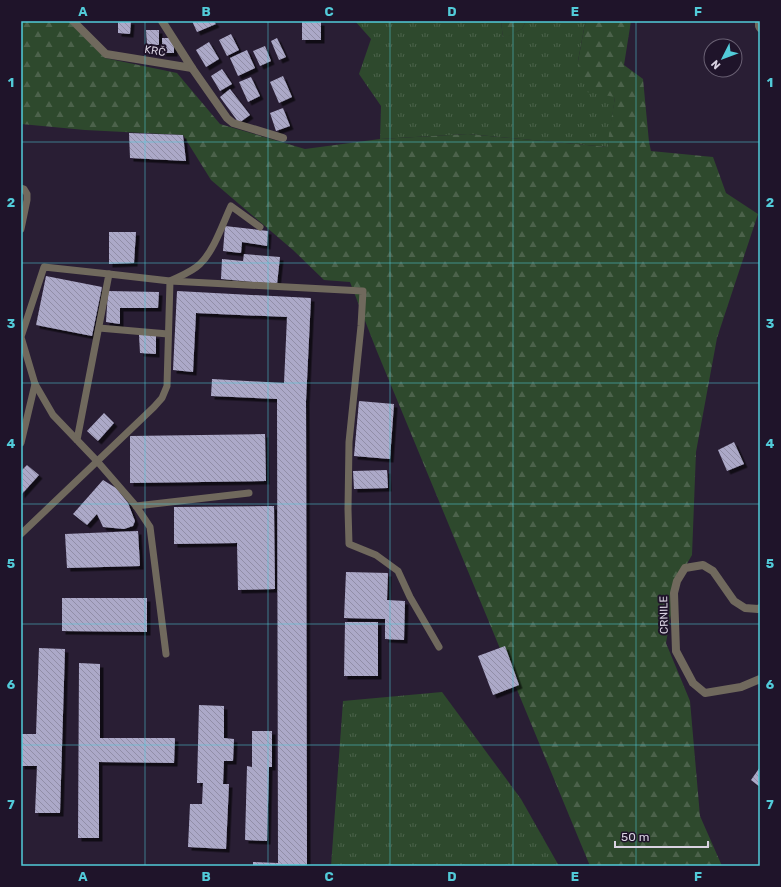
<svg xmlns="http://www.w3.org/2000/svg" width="781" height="887" viewBox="0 0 781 887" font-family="Rubik,sans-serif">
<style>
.grass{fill:url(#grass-tufts)}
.forest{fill:url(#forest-firs)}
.building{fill:url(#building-back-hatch);filter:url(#shadow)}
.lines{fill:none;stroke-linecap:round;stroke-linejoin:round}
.service{stroke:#70695d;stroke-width:7}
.minor{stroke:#70695d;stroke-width:8}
.grid{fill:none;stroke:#52cbd9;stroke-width:1;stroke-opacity:0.55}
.labels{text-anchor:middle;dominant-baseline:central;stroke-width:4;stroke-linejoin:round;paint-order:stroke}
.street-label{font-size:11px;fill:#d9d2e1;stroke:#1f142a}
.neatline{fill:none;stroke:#52cbd9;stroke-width:1.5}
.grid-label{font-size:13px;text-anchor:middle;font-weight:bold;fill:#52cbd9}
</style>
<defs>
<pattern id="grass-tufts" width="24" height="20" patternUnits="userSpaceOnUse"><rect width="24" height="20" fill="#2e492d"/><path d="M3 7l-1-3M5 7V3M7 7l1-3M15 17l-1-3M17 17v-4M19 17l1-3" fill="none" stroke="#4c624b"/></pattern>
<pattern id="forest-firs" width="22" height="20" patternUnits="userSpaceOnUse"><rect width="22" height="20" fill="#2e492d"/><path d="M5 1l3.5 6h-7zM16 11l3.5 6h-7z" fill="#4c624b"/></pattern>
<pattern id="building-back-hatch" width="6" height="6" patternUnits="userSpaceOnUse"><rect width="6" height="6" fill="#aca9c8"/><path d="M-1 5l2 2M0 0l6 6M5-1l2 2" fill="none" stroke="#918ea7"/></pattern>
<filter id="shadow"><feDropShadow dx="3.5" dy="3.5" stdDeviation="0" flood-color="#0009"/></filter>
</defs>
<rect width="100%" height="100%" fill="#291e34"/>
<g class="grass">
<polygon points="355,21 501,21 503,38 522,29 526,21 586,21 584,29 578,61 615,97 608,147 468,134 380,139 381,106 359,74 371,39"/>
<polygon points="442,692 521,799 559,866 331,866 343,701"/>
</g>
<g class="forest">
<polygon points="21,21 68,21 105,58 177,73 220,124 305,149 380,139 468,134 608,147 609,134 615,97 587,92 578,61 584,29 586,21 631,21 624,65 643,79 649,142 651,151 713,157 726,193 758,214 717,338 696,452 692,555 677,581 666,643 690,701 700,816 722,866 590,866 376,349 350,282 324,280 293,250 211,180 183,135 85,130 21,124"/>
<polygon points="501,21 526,21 522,29 503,39"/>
</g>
<g class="building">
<polygon points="118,21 131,21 130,34 118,33"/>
<polygon points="192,21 214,21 216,24 197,32"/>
<rect x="302" y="22" width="19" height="18"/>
<polygon points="146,30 159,30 159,45 147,45"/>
<polygon points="231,34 239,50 227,56 219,40"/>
<polygon points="162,38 169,38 174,46 174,53 162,53"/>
<polygon points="277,38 286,57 279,60 271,41"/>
<polygon points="209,42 219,59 206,67 196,50"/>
<polygon points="265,46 271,61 260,66 253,51"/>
<polygon points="247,50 255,68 238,76 230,58"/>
<polygon points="222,69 232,84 220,91 211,76"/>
<polygon points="283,76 292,97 279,103 270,82"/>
<polygon points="251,77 260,96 248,102 239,82"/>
<polygon points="230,89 250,115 239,123 220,97"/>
<polygon points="283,108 290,126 276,131 270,113"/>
<polygon points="129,133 183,135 186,161 130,158"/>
<polygon points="225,226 268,231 267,246 242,242 241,253 223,251"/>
<polygon points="109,232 136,232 134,263 109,264"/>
<polygon points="244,254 280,257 277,284 221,279 222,259 243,261"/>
<polygon points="46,276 102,287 92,336 36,325"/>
<polygon points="108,291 159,292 158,308 120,308 120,324 106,322"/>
<polygon points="177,291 311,298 306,401 307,866 253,866 253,862 278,863 277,399 211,396 212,379 284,383 287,317 196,313 193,372 173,370"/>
<polygon points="139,335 156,335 156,354 140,353"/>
<polygon points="359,401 394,404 390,459 354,456"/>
<polygon points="104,413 114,423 98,441 87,431"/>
<polygon points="265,434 266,481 130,483 130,436"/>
<polygon points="734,442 744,464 727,471 718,450"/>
<polygon points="27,465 39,475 21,495 21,471"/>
<polygon points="387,470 388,488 354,489 353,471"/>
<polygon points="103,480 116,488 128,503 135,521 133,526 124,529 103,527 97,514 87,525 73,514"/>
<polygon points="274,506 275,589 238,590 237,543 174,544 174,507"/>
<polygon points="138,531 140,566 67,568 65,534"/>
<polygon points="346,572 388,573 387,600 405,601 404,640 385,639 385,619 344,618"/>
<polygon points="62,598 147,598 147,632 62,631"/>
<polygon points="345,622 378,622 378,676 344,676"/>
<polygon points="505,646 519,685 493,695 478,656"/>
<polygon points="39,648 65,649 60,813 35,813 37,766 21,766 21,734 36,734"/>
<polygon points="79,663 100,664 100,738 175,738 174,763 99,762 99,838 78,838"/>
<polygon points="199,705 224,706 224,738 234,739 233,761 224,761 223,784 229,784 226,849 188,847 190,804 202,804 203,783 197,783"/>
<polygon points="252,731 272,731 272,767 269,767 267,841 245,840 247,766 252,767"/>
<polygon points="760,767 760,787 751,780"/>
</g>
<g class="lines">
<g class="service">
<polyline points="21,188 24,189 27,194 27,200 21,229"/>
<polyline points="109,274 170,281 363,291 361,326 349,442 348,509 349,544 376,555 398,571 410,597 439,647"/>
<polyline points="99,328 168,334"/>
<polyline points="77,440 109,274 44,267 21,337 35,384 53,415 97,461 136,506 150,527 166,654"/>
<polyline points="21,443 35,384"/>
<polyline points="136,506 249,493"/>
<path d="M21,534l133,-127 8,-9 5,-12 3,-105c10,-5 22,-9 30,-17 14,-13 23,-41 31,-58l29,21"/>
</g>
<g class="minor">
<polyline points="73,21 106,54 192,68 162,21"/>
<polyline points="759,21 759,26 760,28"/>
<polyline points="192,68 227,118 233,123 283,138"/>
<polyline points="760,608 758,609 745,608 734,601 713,571 703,565 685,568 677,581 674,593 676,651 693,683 705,693 741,687 760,679"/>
</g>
</g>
<path class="grid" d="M145,21v845M268,21v845M390,21v845M513,21v845M636,21v845M21,142h739M21,263h739M21,383h739M21,504h739M21,624h739M21,745h739"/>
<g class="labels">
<g class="street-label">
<text transform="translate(155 51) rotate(9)">KRČ</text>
<text transform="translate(664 615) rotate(-91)">CRNILE</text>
</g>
</g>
<rect width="781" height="887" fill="none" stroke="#1f142a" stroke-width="44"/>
<g transform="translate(723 58) rotate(228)"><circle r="19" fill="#1f142a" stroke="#696073"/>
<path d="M0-3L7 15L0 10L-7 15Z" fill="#52cbd9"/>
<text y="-6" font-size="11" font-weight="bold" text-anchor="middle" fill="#d9d2e1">N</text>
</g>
<path d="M615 841v6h93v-6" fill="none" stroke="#d9d2e1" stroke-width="2"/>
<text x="621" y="841" font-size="12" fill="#d9d2e1" stroke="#1f142a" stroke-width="3" paint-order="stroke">50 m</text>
<rect x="22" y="22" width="737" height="843" class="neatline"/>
<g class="grid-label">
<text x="83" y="16">A</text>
<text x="206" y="16">B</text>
<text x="329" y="16">C</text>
<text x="452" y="16">D</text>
<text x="575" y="16">E</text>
<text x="698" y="16">F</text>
<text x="11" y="87">1</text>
<text x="770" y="87">1</text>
<text x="11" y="207">2</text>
<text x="770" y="207">2</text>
<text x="11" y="328">3</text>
<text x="770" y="328">3</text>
<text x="11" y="448">4</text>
<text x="770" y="448">4</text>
<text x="11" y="568">5</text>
<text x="770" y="568">5</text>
<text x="11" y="689">6</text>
<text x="770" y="689">6</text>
<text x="11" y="809">7</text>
<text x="770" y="809">7</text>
<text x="83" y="881">A</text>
<text x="206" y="881">B</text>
<text x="329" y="881">C</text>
<text x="452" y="881">D</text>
<text x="575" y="881">E</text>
<text x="698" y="881">F</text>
</g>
</svg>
